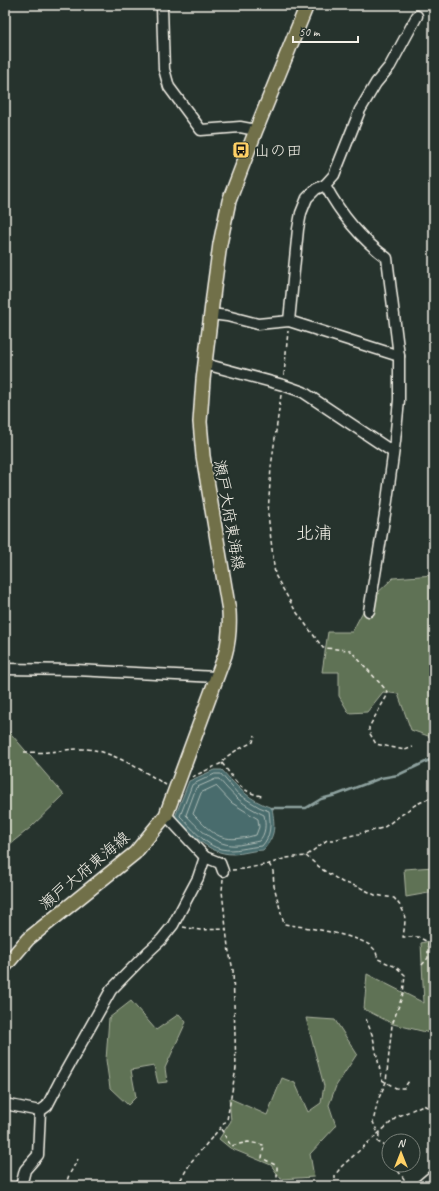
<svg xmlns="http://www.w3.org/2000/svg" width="439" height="1191" viewBox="0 0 439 1191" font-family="Caveat,'Klee One',sans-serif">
  <rect width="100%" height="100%" fill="#26332d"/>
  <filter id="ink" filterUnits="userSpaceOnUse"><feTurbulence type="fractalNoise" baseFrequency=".025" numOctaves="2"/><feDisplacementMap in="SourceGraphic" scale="8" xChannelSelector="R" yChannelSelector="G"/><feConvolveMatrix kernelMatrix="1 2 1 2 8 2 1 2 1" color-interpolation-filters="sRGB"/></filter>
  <g filter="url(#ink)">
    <!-- green -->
    <g fill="#5f7255" stroke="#aab29e">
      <path d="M434 575V738L411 730 398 694 383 692 367 712 349 713 339 696V672H322L328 632H352L368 602 393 578Z"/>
      <path d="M5 727 64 795 30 828 5 848Z"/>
      <path d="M434 867V892L406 897 404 869Z"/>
      <path d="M434 940V1034L393 1024 364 1009 367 974 424 1003 421 943Z"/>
      <path d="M131 1001 156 1030 179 1014 186 1022 165 1068 167 1082 158 1083 154 1066 131 1070 136 1097 128 1105 110 1088 106 1060 109 1018Z"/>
      <path d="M306 1018 335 1020 357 1054 336 1086 329 1105 336 1126 310 1154 314 1177 281 1179 271 1165 230 1148 219 1139 231 1121 229 1098 267 1115 282 1078 295 1083 308 1112 321 1103 324 1086Z"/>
    </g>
    <!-- water -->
    <path fill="#486c6d" stroke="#8da19e" d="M214 770H222C238 788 249 800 272 808 275 826 276 836 263 850 253 850 243 854 233 854 207 854 192 833 175 817L189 781Z"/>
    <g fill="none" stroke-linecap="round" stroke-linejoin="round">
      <!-- shore -->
      <g stroke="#afbcb7" stroke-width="1">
        <path d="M215 774H221L238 794 259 807 269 811C271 825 271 836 262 846 248 847 235 852 221 849 206 846 191 827 180 816L192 785Z"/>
        <path d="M216 779H219C234 797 243 805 264 815 266 824 266 834 259 841 254 842 250 843 244 844 219 850 202 832 186 815L196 788Z"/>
        <path d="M216 786 232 803 258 819 259 827 256 835C251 836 246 838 241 838 218 842 208 829 193 814L201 793Z"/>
      </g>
      <!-- stream -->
      <path stroke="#8da19e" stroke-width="2.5" d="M272 808H306L321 799 336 795 381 778 398 775 434 758"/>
      <!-- minor casing -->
      <g stroke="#f4f1e8" stroke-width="13">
        <g id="minor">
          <path d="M160 5 162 7 164 69 169 87 201 130 240 127 256 130"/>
          <path d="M325 185C340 213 361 239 387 258L399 356V400L395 441 386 508 369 611"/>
          <path d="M211 314 227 316 258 324 289 321 399 356"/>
          <path d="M289 321 298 229 301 213 307 198 316 189 325 185 334 175 360 110 376 83 390 66 417 16"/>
          <path d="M205 364 283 385 303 392 393 452"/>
          <path d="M5 669 76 670 216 677"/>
          <path d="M166 815 205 857 220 863 223 871"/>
          <path d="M5 1104 40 1111"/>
          <path d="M21 1186 25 1170 38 1155 40 1111 47 1106 60 1081 111 990 148 952 161 940 173 925 198 878 205 857"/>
          <path d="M421 1186 434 1175"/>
        </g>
      </g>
      <!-- major casing -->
      <g stroke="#f4f1e8" stroke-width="16">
        <path id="major" d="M5 966 28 939 135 853 166 815 225 655C229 641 230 627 229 611L203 456 200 422 203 380 214 288 220 244 229 201 256 130 307 5"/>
      </g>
      <!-- path -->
      <g stroke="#f4f1e8" stroke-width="1.5" stroke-dasharray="4 3" stroke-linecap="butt">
        <path d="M284 375 288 331"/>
        <path d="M281 395 271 467 268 514 275 575 295 610 323 648 350 650 386 690 388 694 369 727V732L376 744 405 750 413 747"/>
        <path d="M24 752C32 752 40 753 48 752 63 751 79 747 94 750 116 754 147 773 166 785"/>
        <path d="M222 763C235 780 240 792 262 796"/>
        <path d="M192 777 222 763 226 757 237 750 253 742 255 735"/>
        <path d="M306 856 323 870 342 882 359 887 375 895 394 898C407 913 406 917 403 937H418L428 942V958L421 966"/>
        <path d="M269 864 273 871 274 886 284 924C303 927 361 935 373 948 376 950 377 956 378 959L396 967 405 975 403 994 392 1025 386 1082 378 1100 373 1122 379 1135 378 1142 389 1148"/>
        <path d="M232 870 243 869 269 864 286 858 306 856 327 840H333L383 828 415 805 434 796"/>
        <path d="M183 927 200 930 226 929"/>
        <path d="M366 1019 373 1037 382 1080 396 1088H404L409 1081"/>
        <path d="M221 1129 231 1146 248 1142 264 1145 262 1158 277 1166V1186"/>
        <path d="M394 1165 409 1186"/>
        <path d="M65 1186 69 1175 78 1159"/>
        <path d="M177 1186 191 1162 227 1120 236 1068 233 970 228 947 222 891 223 879"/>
        <path d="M335 1186V1175L342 1166 397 1117 423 1105 434 1110"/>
      </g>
      <!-- minor -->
      <use href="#minor" stroke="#26332d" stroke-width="10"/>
      <!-- major -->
      <use href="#major" stroke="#71704a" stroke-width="13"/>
    </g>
  </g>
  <!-- icons -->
  <defs>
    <g id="bus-square" transform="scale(0.9)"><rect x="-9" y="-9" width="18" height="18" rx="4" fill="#ffd166" stroke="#26332d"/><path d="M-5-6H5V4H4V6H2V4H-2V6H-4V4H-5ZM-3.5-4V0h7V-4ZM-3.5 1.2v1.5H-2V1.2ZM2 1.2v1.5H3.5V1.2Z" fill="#111"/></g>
  </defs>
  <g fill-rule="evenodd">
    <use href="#bus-square" x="241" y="150"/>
  </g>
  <g text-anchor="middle" stroke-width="4" stroke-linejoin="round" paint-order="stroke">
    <!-- poi labels -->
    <g font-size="16" fill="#f4f1e8" stroke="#26332d" text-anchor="start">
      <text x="254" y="156">山の田</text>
    </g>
    <!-- street labels -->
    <g font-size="16" fill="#f4f1e8" stroke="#26332d">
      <text transform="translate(230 515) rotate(80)" y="6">瀬戸大府東海線</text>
      <text transform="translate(84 870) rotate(-40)" y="6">瀬戸大府東海線</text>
    </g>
    <!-- quarter labels -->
    <g font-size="18" fill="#f4f1e8" stroke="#26332d">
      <text x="314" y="539">北浦</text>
    </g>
  </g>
  <!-- margin -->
  <rect width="439" height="1191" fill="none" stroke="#26332d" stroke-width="20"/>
  <rect x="10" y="10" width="419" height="1171" fill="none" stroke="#f4f1e8" stroke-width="1.5" filter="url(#ink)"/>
  <!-- north arrow -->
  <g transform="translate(401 1153)"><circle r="19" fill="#26332d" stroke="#787f78"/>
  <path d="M0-3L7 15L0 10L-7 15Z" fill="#ffd166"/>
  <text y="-6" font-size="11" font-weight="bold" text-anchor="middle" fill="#f4f1e8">N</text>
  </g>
  <!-- scale -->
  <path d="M293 36v6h65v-6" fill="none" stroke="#f4f1e8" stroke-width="2"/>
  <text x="299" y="36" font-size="12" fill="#f4f1e8" stroke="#26332d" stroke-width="3" paint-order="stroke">50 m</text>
</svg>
